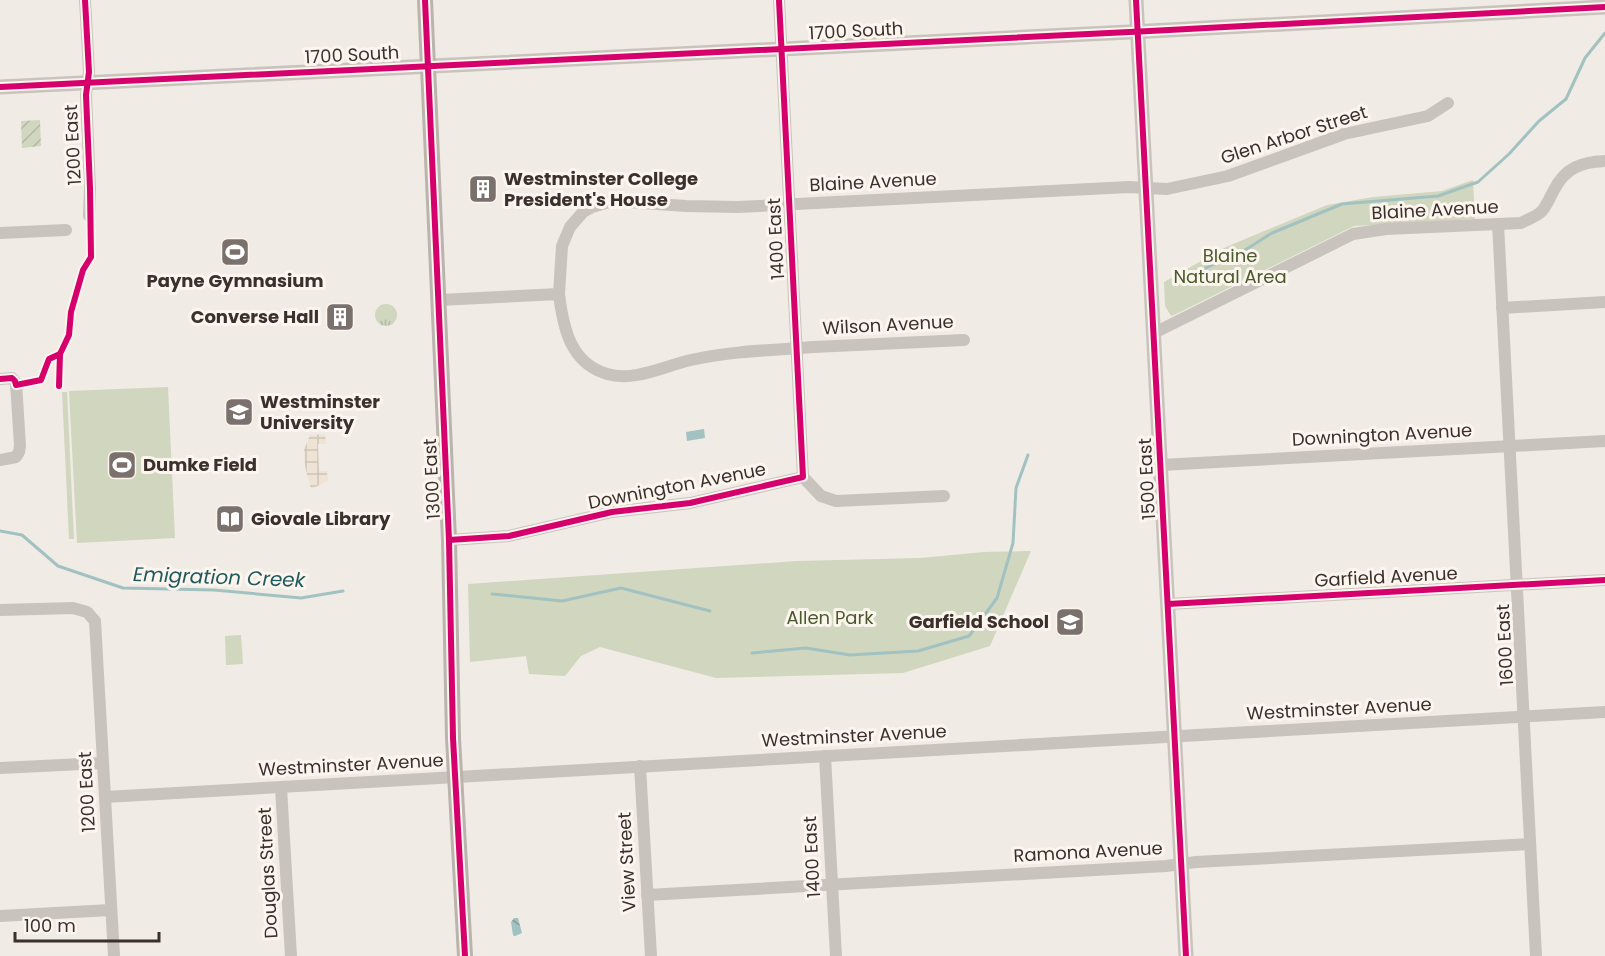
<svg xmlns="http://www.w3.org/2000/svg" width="1605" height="956" viewBox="0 0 1605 956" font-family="Poppins,sans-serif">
  <defs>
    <pattern id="grass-tufts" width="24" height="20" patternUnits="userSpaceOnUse" patternTransform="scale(1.5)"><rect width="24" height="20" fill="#d1d6bf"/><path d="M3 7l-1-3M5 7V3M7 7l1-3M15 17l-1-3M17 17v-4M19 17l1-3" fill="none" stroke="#b4b8a4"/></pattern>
    <pattern id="garden-furrows" width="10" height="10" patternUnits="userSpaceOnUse" patternTransform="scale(1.5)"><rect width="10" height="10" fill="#d1d6bf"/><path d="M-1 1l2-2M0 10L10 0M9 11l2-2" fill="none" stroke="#b4b8a4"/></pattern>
    <pattern id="plaza-grid" width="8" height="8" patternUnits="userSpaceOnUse" patternTransform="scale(1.5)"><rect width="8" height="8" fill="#eee3d5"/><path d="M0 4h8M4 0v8" fill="none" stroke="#cdc3b7"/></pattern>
    <pattern id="water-waves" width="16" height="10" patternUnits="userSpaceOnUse" patternTransform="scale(1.5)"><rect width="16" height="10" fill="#a1c2c1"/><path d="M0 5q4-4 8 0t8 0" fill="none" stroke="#849e9d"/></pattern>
  </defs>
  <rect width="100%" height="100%" fill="#f0ebe5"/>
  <!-- grass -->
  <circle fill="url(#grass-tufts)" cx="386" cy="315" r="11"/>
  <!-- park -->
  <g fill="#d1d6bf">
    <path d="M1473 180 1475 219 1354 226 1174 315 1171 316 1165 306 1164 282 1226 247 1327 205 1373 197 1442 191Z"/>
    <path d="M168 387 175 538 77 543 69 391Z"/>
    <path d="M62 392H67L74 539H69Z"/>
    <path d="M1031 551 990 646 903 673 716 678 600 647 581 656 565 676 529 674 526 656 470 662 468 584 797 561 920 558 984 552Z"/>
    <path d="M241 635 243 664 226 665 225 636Z"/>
  </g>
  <!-- garden -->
  <path fill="url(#garden-furrows)" d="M40 120 41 146 22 148 21 121Z"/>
  <!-- plaza -->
  <path fill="url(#plaza-grid)" d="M325 434 326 444H318L319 471H327L328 481 311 489 305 466 304 450 310 435Z"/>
  <!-- water -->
  <g fill="url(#water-waves)">
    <path d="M704 429 705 438 687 441 686 432Z"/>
    <path d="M514 918H518L522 933 515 936 513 935 511 922Z"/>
  </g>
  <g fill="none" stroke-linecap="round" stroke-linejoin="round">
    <!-- stream -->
    <g stroke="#a1c2c1" stroke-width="3">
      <path d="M1181 279 1242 252 1272 233 1342 204 1438 196 1478 182 1509 154 1539 121 1566 99 1585 58 1605 33"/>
      <path d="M0 531 22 535 58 566 123 588 214 590 301 598 343 591"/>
      <path d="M492 594 562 601 621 588 710 611"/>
      <path d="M752 653 806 648 850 655 918 651 969 636 997 598 1013 543 1016 488 1028 455"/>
    </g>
    <!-- minor -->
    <g stroke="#c9c3be" stroke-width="12">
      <path d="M85 0 89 72 86 95 90 188 89 216"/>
      <path d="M779 0 803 477"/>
      <path d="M1498 224 1536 956"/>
      <path d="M0 233 66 230"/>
      <path d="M559 294 562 246 570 227 583 212 592 207 613 201 686 206 738 207 1129 187 1167 189 1228 176 1344 134 1428 116 1448 103"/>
      <path d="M439 300 559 294C563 327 570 363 607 374 635 382 664 366 691 360 732 351 773 350 814 347 864 345 914 342 964 340"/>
      <path d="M1502 308 1605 302"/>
      <path d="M1154 333 1353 234 1386 229 1521 223C1528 219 1536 217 1542 211 1547 205 1550 197 1554 190 1565 168 1581 162 1605 161"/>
      <path d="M0 379 12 378 16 383 20 446 19 452 16 457 0 460"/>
      <path d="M1161 465 1605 441"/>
      <path d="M803 477 821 496 836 501 944 496"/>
      <path d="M449 540 509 536 612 512 690 503 803 477"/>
      <path d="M1168 604 1605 580"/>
      <path d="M0 610 73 608 87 612 95 621 114 956"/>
      <path d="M825 756 836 956"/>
      <path d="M640 766 651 956"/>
      <path d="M0 768 103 763"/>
      <path d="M281 788 291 956"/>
      <path d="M105 797 1605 712"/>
      <path d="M647 895 1166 866 1196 862 1530 844"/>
      <path d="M0 916 111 910"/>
    </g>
    <!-- tertiary -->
    <g stroke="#c9c3be" stroke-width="15">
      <path d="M1136 0 1186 956"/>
      <path d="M0 87 1150 31 1605 7"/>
    </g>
    <!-- secondary -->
    <path stroke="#bab3ae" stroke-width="16" d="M425 0 449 540 453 738 465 956"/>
    <!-- cycleway casing -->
    <g stroke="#fbf5ee" stroke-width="10">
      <g id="cycleway">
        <path d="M425 0 449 540 453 738 465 956"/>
        <path d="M1136 0 1186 956"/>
        <path d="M0 87 1150 31 1605 7"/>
        <path d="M0 379 12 378 15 381 16 385 41 380 49 359 60 354"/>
        <path d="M59 386 60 354 69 335 71 312 83 270 91 257 90 188 86 95 89 72 85 0"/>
        <path d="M449 540 509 536 612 512 690 503 803 477 779 0"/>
        <path d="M1168 604 1605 580"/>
      </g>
    </g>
    <!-- cycleway -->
    <use href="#cycleway" stroke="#d6006c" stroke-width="6"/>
  </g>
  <!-- icons -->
  <defs>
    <g id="building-square" transform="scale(1.5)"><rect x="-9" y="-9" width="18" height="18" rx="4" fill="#7a716c" stroke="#fbf5ee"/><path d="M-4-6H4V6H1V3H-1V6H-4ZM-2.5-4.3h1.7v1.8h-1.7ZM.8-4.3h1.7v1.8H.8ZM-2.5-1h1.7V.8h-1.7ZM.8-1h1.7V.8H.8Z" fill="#fff"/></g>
    <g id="stadium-square" transform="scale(1.5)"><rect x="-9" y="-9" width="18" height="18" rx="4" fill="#7a716c" stroke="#fbf5ee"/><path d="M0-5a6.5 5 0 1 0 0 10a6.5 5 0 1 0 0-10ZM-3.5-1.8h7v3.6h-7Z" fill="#fff"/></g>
    <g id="university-square" transform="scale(1.5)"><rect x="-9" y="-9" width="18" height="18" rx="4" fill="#7a716c" stroke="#fbf5ee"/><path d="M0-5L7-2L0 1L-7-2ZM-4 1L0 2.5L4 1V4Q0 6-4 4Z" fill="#fff"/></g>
    <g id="library-square" transform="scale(1.5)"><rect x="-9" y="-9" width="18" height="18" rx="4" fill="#7a716c" stroke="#fbf5ee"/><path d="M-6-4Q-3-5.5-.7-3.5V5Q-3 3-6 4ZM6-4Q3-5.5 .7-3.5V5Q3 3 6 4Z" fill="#fff"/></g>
    <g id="school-square" transform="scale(1.5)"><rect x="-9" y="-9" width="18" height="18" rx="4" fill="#7a716c" stroke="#fbf5ee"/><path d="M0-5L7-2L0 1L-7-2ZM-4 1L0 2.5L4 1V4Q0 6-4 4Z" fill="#fff"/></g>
  </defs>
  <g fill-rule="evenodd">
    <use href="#building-square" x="483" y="189"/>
    <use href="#stadium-square" x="235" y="252"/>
    <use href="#building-square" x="340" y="317"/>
    <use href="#university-square" x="239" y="412"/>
    <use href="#stadium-square" x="122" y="465"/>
    <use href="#library-square" x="230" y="519"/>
    <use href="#school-square" x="1070" y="622"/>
  </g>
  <g text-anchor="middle" stroke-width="6" stroke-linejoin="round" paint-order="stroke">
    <!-- street labels -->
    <g font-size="18" fill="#3b302b" stroke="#fbf5ee">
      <text transform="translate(856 31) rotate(-3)" y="6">1700 South</text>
      <text transform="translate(352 55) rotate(-3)" y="6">1700 South</text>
      <text transform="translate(1294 135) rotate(-18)" y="6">Glen Arbor Street</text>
      <text transform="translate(73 145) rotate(-93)" y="6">1200 East</text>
      <text transform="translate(873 182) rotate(-3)" y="6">Blaine Avenue</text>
      <text transform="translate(1435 210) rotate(-3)" y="6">Blaine Avenue</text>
      <text transform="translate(776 239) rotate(-93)" y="6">1400 East</text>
      <text transform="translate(888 325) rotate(-3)" y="6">Wilson Avenue</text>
      <text transform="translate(1382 435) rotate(-3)" y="6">Downington Avenue</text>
      <text transform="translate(432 479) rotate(-93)" y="6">1300 East</text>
      <text transform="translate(1147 479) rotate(-93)" y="6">1500 East</text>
      <text transform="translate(677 486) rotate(-11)" y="6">Downington Avenue</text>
      <text transform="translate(1386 577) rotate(-3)" y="6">Garfield Avenue</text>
      <text transform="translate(1505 645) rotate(-93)" y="6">1600 East</text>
      <text transform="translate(1339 709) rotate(-3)" y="6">Westminster Avenue</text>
      <text transform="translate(854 736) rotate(-3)" y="6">Westminster Avenue</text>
      <text transform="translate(351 765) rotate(-3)" y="6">Westminster Avenue</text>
      <text transform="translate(87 792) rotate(-93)" y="6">1200 East</text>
      <text transform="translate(1088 852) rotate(-3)" y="6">Ramona Avenue</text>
      <text transform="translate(812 857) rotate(-93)" y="6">1400 East</text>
      <text transform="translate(627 862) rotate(-93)" y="6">View Street</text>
      <text transform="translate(268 873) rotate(-93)" y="6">Douglas Street</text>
    </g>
    <!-- poi labels -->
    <g font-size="18" font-weight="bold" fill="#3b302b" stroke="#fbf5ee" text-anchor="start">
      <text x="504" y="185">Westminster College<tspan x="504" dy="21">President's House</tspan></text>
      <text x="235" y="287" text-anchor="middle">Payne Gymnasium</text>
      <text x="319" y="323" text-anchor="end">Converse Hall</text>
      <text x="260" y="408">Westminster<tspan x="260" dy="21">University</tspan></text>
      <text x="143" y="471">Dumke Field</text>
      <text x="251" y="525">Giovale Library</text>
      <text x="1049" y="628" text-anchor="end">Garfield School</text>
    </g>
    <!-- park labels -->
    <g font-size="18" fill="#4a5a2e" stroke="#fbf5ee">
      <text x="1230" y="262">Blaine<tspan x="1230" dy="21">Natural Area</tspan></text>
      <text x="830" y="624">Allen Park</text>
    </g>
    <!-- water labels -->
    <g font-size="20" font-style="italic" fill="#1f5a5e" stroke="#fbf5ee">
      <text transform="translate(219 577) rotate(2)" y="7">Emigration Creek</text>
    </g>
  </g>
  <!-- scale -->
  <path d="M15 932v9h144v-9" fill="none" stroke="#3b302b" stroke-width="3"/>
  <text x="24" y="932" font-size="18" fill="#3b302b" stroke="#fbf5ee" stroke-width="4.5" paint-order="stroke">100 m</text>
</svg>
